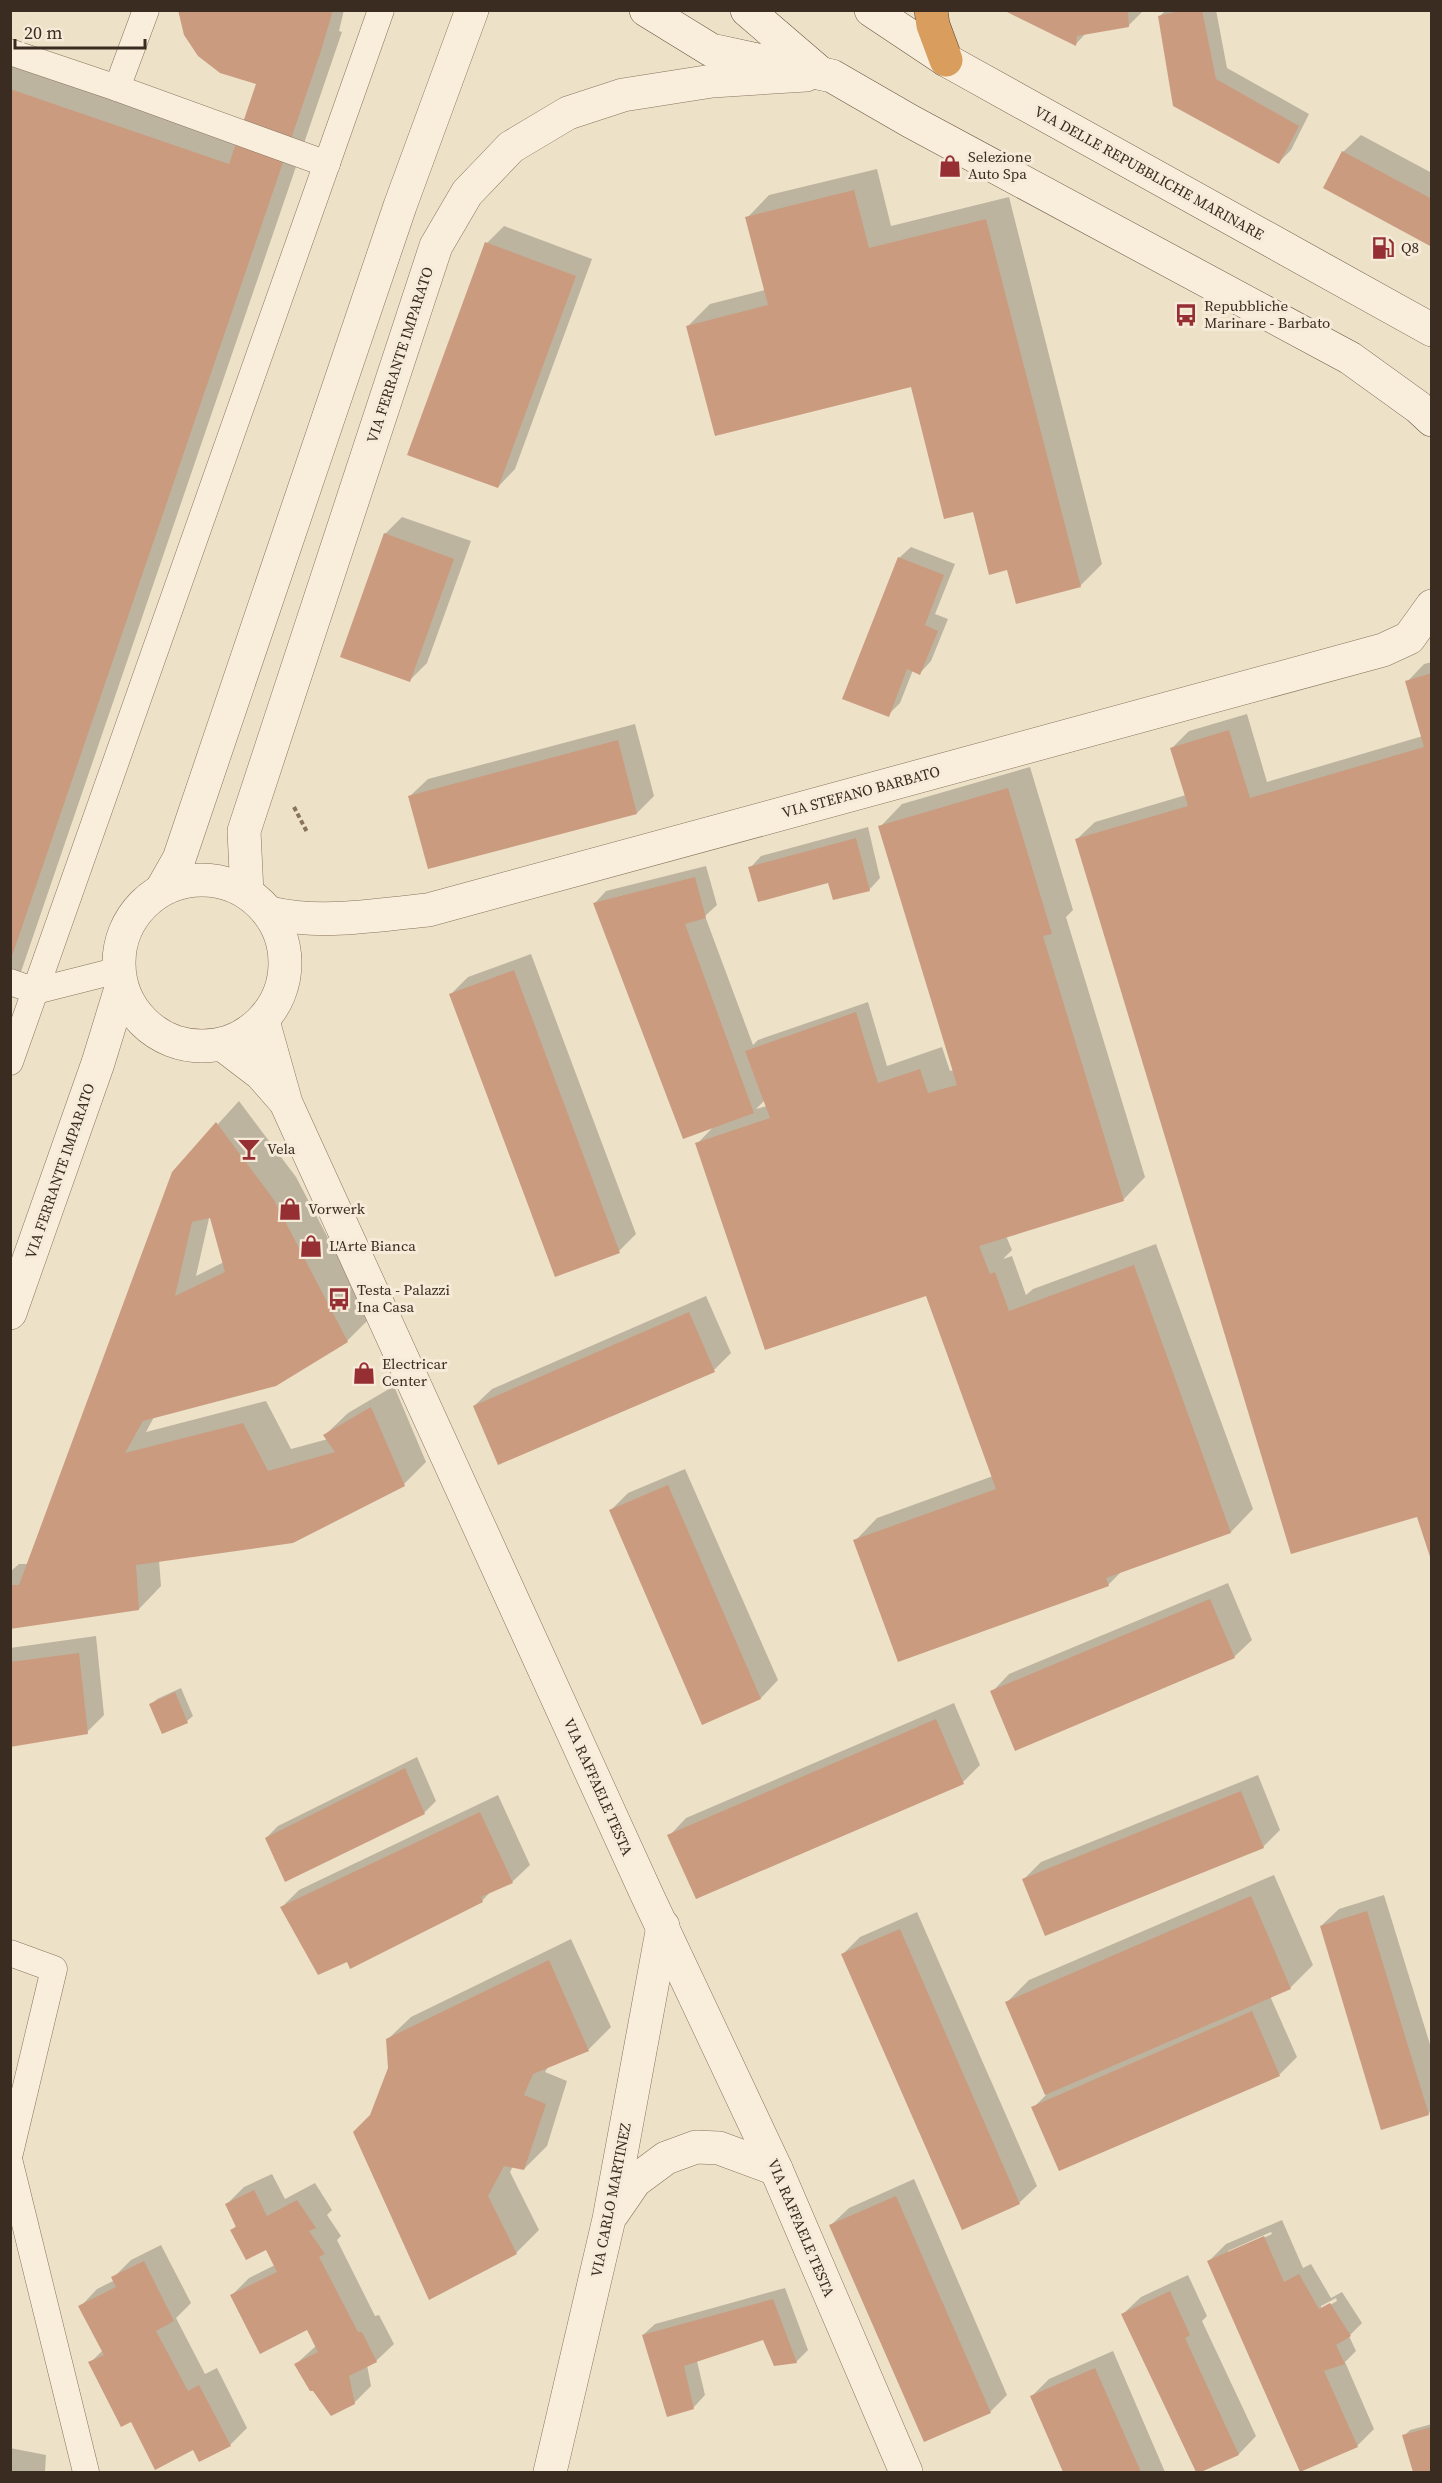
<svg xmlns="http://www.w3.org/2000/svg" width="1442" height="2483" viewBox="0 0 1442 2483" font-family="'Source Serif 4',serif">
  <rect width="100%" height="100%" fill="#ede1c8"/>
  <!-- shadow -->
  <g fill="#0003" fill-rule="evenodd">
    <path d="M181 10H344L339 31 342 32 10 1004V59L239 138 259 78Z"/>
    <path d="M1007 10H1144L1128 26 1087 32 1076 44Z"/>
    <path d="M1166 10H1216L1227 68 1309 114 1291 150 1279 162 1160 16Z"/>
    <path d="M1361 135 1432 173V245L1343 152Z"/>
    <path d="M877 169 891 226 1009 197 1102 564 1080 586 1009 568 974 510 912 385 688 326 710 304 765 290 747 218 769 195Z"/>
    <path d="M504 226 592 259 515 469 498 487 487 243Z"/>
    <path d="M402 517 471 541 427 663 410 680 385 534Z"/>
    <path d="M911 547 955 564 935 614 948 619 931 661 920 673 913 670 900 703 888 715 899 558Z"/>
    <path d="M1432 662V1560L1418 1515 1077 839 1095 822 1186 795 1172 748 1189 731 1247 714 1267 782 1423 736 1407 682 1424 664Z"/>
    <path d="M635 724 654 796 637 813 410 796 428 779Z"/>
    <path d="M1030 767 1073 910 1066 917 1145 1177 1123 1200 1006 1236 1012 1250 1003 1259 1012 1256 1026 1295 1033 1289 1156 1244 1253 1509 1231 1532 1122 1571 1108 1585 855 1541 877 1518 993 1476 928 1297 697 1144 715 1125 595 903 606 891 706 866 717 905 705 916 753 1045 758 1040 868 1002 887 1066 942 1047 950 1071 954 1070 880 827 902 804ZM765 1100 767 1106 756 1109Z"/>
    <path d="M868 827 880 878 869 890 750 868 761 856Z"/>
    <path d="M531 954 636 1234 619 1251 450 995 468 977Z"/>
    <path d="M239 1101 296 1177 370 1318 347 1341 154 1417 146 1432 266 1401 291 1449 328 1439 325 1435 348 1413 394 1386 426 1462 404 1484 159 1560 161 1586 139 1609 10 1628V1572L19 1564H29L173 1173ZM210 1214 224 1262 196 1276Z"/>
    <path d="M706 1296 731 1353 714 1370 474 1406 492 1389Z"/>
    <path d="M685 1469 778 1680 761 1698 703 1723 611 1510 628 1493Z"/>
    <path d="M1228 1583 1252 1640 1234 1657 992 1692 1009 1674Z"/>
    <path d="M96 1636 104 1715 87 1732 10 1745V1648Z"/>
    <path d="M181 1688 193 1716 187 1721 151 1705 157 1699Z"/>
    <path d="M954 1703 980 1765 963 1782 669 1836 686 1818Z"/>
    <path d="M417 1757 436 1801 424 1813 266 1838 278 1826Z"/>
    <path d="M1258 1775 1280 1830 1263 1847 1024 1879 1041 1862Z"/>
    <path d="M498 1795 530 1865 512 1882 492 1890 482 1901 282 1907 299 1890Z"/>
    <path d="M1274 1875 1313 1965 1290 1988 1270 1996 1297 2057 1279 2075 1033 2108 1046 2095 1006 2003 1029 1980Z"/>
    <path d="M1384 1895 1432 2051V2110L1428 2114 1321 1926 1339 1909Z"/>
    <path d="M917 1912 1037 2186 1019 2203 843 1954 860 1937Z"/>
    <path d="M571 1939 611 2027 588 2050 548 2067 545 2072 567 2081 547 2146 524 2169 513 2166 510 2172 539 2230 516 2253 430 2298 371 2116 389 2068 388 2039 411 2017Z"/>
    <path d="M272 2174 285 2199 315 2183 332 2210 327 2215 341 2236 337 2240 375 2316 379 2315 394 2344 376 2361 367 2365 371 2386 354 2403 296 2364 317 2345 308 2328 231 2296 249 2278 275 2265 267 2248 232 2230 237 2225 226 2205 244 2187Z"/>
    <path d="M914 2179 1007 2395 990 2412 831 2225 849 2208Z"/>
    <path d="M1282 2220 1303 2268 1311 2264 1331 2298 1342 2292 1362 2323 1349 2336 1356 2351 1345 2362 1374 2429 1357 2446 1209 2261 1226 2244ZM1271 2232 1272 2234 1228 2254V2251ZM1336 2298 1337 2301 1321 2310V2306Z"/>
    <path d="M161 2245 191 2303 176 2318 205 2374 217 2368 247 2428 230 2445 193 2448 131 2420 90 2363 103 2350 80 2307 97 2289 115 2280 113 2278 131 2260Z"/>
    <path d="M1188 2275 1207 2316 1202 2321 1256 2436 1239 2454 1197 2472 1123 2314 1141 2297Z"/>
    <path d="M785 2288 808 2350 796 2362 764 2338 697 2361 705 2395 694 2407 668 2415 643 2335 655 2324Z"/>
    <path d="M1113 2351 1165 2472H1065L1032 2396 1049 2379Z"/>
    <path d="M1432 2424V2469L1415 2472 1404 2436 1410 2430Z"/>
    <path d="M10 2448 46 2455 45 2472H10Z"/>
  </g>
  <!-- building -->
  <g fill="#ca9b7f" fill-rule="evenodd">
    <path d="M178 10H333L320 54 10 962V89L229 164 256 84 220 73 198 56 184 35Z"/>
    <path d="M1003 10H1128L1129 27 1077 36 1076 46Z"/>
    <path d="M1184 10H1202L1216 79 1299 126 1279 164 1173 106 1158 16Z"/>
    <path d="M1342 151 1432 199V247L1323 188Z"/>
    <path d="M854 190 869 248 986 219 1081 587 1016 604 1007 570 989 575 973 512 944 519 911 387 715 436 686 326 768 305 745 217Z"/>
    <path d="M485 242 576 276 498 488 407 455Z"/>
    <path d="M384 533 454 559 410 682 340 657Z"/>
    <path d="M898 557 944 575 925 625 938 631 920 675 907 669 889 717 842 699Z"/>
    <path d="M1432 673V1563L1417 1517 1291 1554 1075 839 1188 806 1170 748 1229 730 1250 798 1424 747 1405 681Z"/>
    <path d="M618 740 637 814 428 869 408 796Z"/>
    <path d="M1008 788 1052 934 1043 936 1124 1201 979 1246 990 1274 995 1272 1009 1311 1134 1265 1231 1533 1106 1578 1109 1586 898 1662 853 1540 996 1489 926 1296 765 1350 695 1143 770 1118 745 1051 856 1012 878 1083 920 1069 928 1093 957 1085 878 826Z"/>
    <path d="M856 838 870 891 833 900 828 883 758 902 748 867Z"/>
    <path d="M695 877 706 918 685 924 754 1113 683 1139 593 903Z"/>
    <path d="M514 970 620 1253 555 1277 449 994Z"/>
    <path d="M216 1122 274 1200 348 1342 276 1386 143 1421 125 1453 243 1423 268 1471 335 1452 323 1435 371 1407 405 1486 293 1543 136 1565 139 1610 10 1629V1585H19L172 1172ZM210 1218 225 1272 175 1296 192 1222Z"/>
    <path d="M689 1312 715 1372 498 1465 473 1406Z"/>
    <path d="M668 1485 761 1699 702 1725 609 1510Z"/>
    <path d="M1210 1599 1235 1658 1015 1751 990 1691Z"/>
    <path d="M79 1653 88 1734 10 1747V1662Z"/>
    <path d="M175 1692 188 1723 162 1734 149 1704Z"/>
    <path d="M936 1719 964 1784 696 1899 667 1835Z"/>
    <path d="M405 1768 425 1814 285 1882 265 1838Z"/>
    <path d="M1241 1791 1264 1848 1045 1936 1022 1879Z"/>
    <path d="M480 1812 513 1883 481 1897 483 1902 350 1969 347 1962 318 1975 280 1907Z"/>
    <path d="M1251 1896 1291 1989 1045 2095 1005 2002Z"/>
    <path d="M1367 1911 1429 2115 1381 2130 1320 1926Z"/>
    <path d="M900 1929 1020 2204 962 2230 841 1954Z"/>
    <path d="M549 1960 589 2051 533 2074 524 2095 546 2104 524 2170 504 2166 488 2196 517 2254 429 2300 353 2132 370 2115 388 2068 386 2039Z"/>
    <path d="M1252 2011 1280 2076 1059 2171 1031 2107Z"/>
    <path d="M254 2190 267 2216 297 2200 316 2228 309 2231 325 2254 319 2257 358 2332H362L377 2362 349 2376 355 2404 331 2416 313 2391H310L294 2364 318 2352 307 2330 260 2354 230 2295 277 2272 266 2250 246 2260 230 2230 236 2227 225 2204Z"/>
    <path d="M896 2196 991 2413 924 2442 829 2225Z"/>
    <path d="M1264 2236 1284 2282 1299 2274 1319 2309 1330 2303 1351 2336 1336 2345 1345 2364 1324 2371 1358 2447 1300 2472 1207 2261Z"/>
    <path d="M144 2261 174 2321 156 2331 188 2391 199 2385 231 2446 199 2462 193 2450 155 2470 131 2422 121 2427 88 2362 104 2355 78 2306 116 2287 111 2277Z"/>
    <path d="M1170 2291 1190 2335 1185 2338 1239 2455 1201 2472H1196L1121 2314Z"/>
    <path d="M773 2299 797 2363 774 2366 763 2340 684 2366 694 2409 667 2417 642 2335Z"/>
    <path d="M1095 2368 1141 2472H1063L1030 2396Z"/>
    <path d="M1432 2427V2471L1413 2472 1402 2435Z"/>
  </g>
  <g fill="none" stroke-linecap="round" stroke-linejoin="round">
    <!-- lane casing -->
    <g stroke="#89735d" stroke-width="27">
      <g id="lane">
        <path d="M10 52 117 88 146 10"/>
        <path d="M117 88 327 164"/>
        <path d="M10 982 36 991 119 970"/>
        <path d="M10 1062 381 10"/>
        <path d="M10 1953 54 1969 10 2153"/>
        <path d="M10 2163 86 2472"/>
      </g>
    </g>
    <!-- street casing -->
    <g stroke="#89735d" stroke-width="34">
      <g id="street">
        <circle cx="202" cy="963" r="83"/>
        <path d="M162 889 179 859 400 206 472 10"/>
        <path d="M247 893 244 831 436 246 467 193 511 147 568 113 623 95 712 81 806 75"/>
        <path d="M270 913C322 925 375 915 428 910L1383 650 1409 638 1432 606"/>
        <path d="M263 1021 286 1103 647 1895 776 2169 906 2472"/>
        <path d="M223 1045 261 1074 283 1099"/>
        <path d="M10 1313 98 1063 121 988"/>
        <path d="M613 2213 635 2181 666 2158 696 2147 719 2148 776 2169"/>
        <path d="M550 2472 609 2219 663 1926"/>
      </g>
    </g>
    <!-- secondary casing -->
    <g stroke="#6b5441" stroke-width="34">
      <g id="secondary">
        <path d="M646 10 711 50 832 76 910 121 1350 358 1418 407 1432 420"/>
        <path d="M747 10 819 72"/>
        <path d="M871 10 946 60 1432 330"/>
      </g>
    </g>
    <!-- highway casing -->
    <g stroke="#574131" stroke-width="34">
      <path id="highway" d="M931 10 933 25 946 60"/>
    </g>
    <!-- path -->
    <path stroke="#89735d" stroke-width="4" stroke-dasharray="4.5 3" stroke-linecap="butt" d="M294 807 307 832"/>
    <!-- lane -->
    <use href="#lane" stroke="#f8eedb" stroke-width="26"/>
    <!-- street -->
    <use href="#street" stroke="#f8eedb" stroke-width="33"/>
    <!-- secondary -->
    <use href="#secondary" stroke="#f8eedb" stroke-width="33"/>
    <!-- highway -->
    <use href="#highway" stroke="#d99d5d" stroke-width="33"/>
  </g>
  <!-- icons -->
  <defs>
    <g id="shop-bare" transform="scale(1.8)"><path d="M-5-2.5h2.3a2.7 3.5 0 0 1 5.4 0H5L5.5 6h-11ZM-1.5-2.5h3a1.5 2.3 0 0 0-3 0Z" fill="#962f34" stroke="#f5ebd8" stroke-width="2.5" paint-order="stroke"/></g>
    <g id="fuel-bare" transform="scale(1.8)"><path d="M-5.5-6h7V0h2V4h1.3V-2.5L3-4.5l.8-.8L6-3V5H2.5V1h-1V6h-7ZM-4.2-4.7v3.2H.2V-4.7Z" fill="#962f34" stroke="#f5ebd8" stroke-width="2.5" paint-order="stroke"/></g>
    <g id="bus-bare" transform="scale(1.8)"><path d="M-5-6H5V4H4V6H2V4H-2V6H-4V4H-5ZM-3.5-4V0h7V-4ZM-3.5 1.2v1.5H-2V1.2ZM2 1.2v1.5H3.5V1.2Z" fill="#962f34" stroke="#f5ebd8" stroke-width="2.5" paint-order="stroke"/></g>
    <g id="bar-bare" transform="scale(1.8)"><path d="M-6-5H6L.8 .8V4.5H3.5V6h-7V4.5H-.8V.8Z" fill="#962f34" stroke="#f5ebd8" stroke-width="2.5" paint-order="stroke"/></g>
  </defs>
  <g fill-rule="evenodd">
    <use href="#shop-bare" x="950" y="166"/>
    <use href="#fuel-bare" x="1383" y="248"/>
    <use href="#bus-bare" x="1186" y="315"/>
    <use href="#bar-bare" x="249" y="1149"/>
    <use href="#shop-bare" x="290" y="1209"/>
    <use href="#shop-bare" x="311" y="1246"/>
    <use href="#bus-bare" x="339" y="1299"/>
    <use href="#shop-bare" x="364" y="1373"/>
  </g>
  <g text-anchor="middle" stroke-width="6" stroke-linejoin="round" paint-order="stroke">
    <!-- poi labels -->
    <g font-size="15" fill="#3a2c21" stroke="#f5ebd8" text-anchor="start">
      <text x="968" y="162">Selezione<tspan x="968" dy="17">Auto Spa</tspan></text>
      <text x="1401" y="253">Q8</text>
      <text x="1204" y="311">Repubbliche<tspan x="1204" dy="17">Marinare - Barbato</tspan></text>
      <text x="267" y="1154">Vela</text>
      <text x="308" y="1214">Vorwerk</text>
      <text x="329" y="1251">L'Arte Bianca</text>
      <text x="357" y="1295">Testa - Palazzi<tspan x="357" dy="17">Ina Casa</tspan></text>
      <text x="382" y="1369">Electricar<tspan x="382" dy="17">Center</tspan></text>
    </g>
    <!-- street labels -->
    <g font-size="15" fill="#3a2c21" stroke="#f5ebd8">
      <text transform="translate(1149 173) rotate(29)" y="5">VIA DELLE REPUBBLICHE MARINARE</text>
      <text transform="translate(400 355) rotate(-72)" y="5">VIA FERRANTE IMPARATO</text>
      <text transform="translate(861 792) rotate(-15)" y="5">VIA STEFANO BARBATO</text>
      <text transform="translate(60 1171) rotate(-71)" y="5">VIA FERRANTE IMPARATO</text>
      <text transform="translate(598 1787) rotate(66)" y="5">VIA RAFFAELE TESTA</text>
      <text transform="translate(611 2200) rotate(-79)" y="5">VIA CARLO MARTINEZ</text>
      <text transform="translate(801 2228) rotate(67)" y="5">VIA RAFFAELE TESTA</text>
    </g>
  </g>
  <!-- border -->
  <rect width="1442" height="2483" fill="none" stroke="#3a2c21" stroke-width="24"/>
  <!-- scale -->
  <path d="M15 39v9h130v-9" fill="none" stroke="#3a2c21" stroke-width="3"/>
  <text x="24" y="39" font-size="18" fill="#3a2c21" stroke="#f5ebd8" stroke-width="4.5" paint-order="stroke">20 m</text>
</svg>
